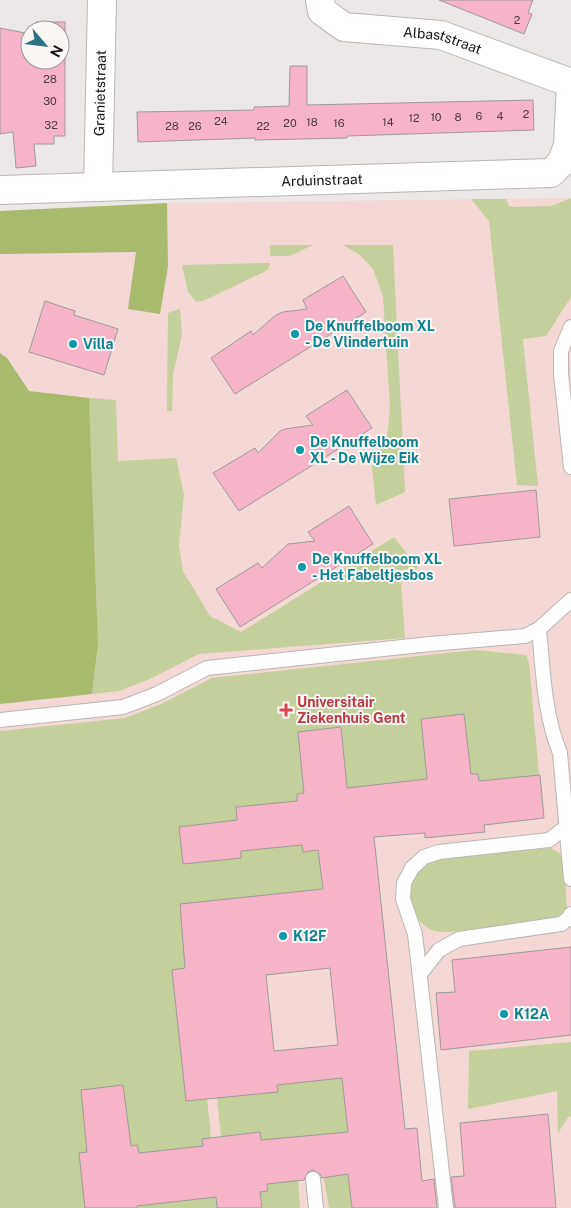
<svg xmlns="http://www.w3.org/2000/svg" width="571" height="1208" viewBox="0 0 571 1208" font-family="'Public Sans',sans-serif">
  <rect width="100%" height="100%" fill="#ece8e7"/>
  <!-- medical -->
  <path fill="#f3d8d5" d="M571 198V1208H0V211L167 203Z"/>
  <!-- green -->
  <g fill="#c3d09c">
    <path d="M571 198V297L546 336 523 339 538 486 517 485 489 221 471 199H506L509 206 514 207 551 206Z"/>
    <path d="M270 245H313L290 256H270Z"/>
    <path d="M343 245H393L405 492 376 505 371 456 387 439 390 407 383 296 373 269 360 255Z"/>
    <path d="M270 263 268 270 203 301 196 302 188 292 182 265Z"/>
    <path d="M180 309 182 335 173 374 172 411H167L168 313Z"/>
    <path d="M89 398 116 400 118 461 176 458 184 494 179 546 183 571 210 616 241 632 394 537 419 569 400 570 405 638 199 654 150 679 119 691 92 694 98 644Z"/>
    <path d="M476 650 526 655 529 663 539 775 479 781 478 774H471L464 714 421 719 427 779 347 788 341 727 298 732 304 793 297 794V801L236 807 237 820 179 827 183 864 241 858V851L302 845 303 852 341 847 322 876 323 889 180 904 185 968 172 971 186 1101 207 1099 211 1138 202 1139 203 1146 139 1153 137 1145 131 1146 123 1086 81 1090 87 1152 79 1153 85 1208H0V731L125 718 161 704 212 678Z"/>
    <path d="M551 848 561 854 564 859 567 911 558 919 448 932C443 932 437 932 432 930 410 921 401 890 416 871 422 863 431 860 440 857Z"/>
    <path d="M571 1042V1117L569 1116 558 1133 557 1091 468 1109 469 1051Z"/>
    <path d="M342 1078 353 1188 350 1189 352 1208H329L324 1178 328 1177 322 1134 261 1140 260 1132 221 1137 217 1098 277 1092V1085Z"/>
    <path d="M298 1180 300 1208H262L260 1192 267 1191V1184Z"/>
    <path d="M216 1197 217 1208H137V1206Z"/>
  </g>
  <!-- forest -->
  <g fill="#a8ba6c">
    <path d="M167 203 168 266 160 314 128 309 136 252 0 254V211Z"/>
    <path d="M0 353 7 358 29 391 89 398 98 644 92 694 0 704Z"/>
  </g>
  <!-- building -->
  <g fill="#f7b3c8" stroke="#9d9a9b" fill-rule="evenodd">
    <path d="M439 0H533L528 13 532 14 524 34Z"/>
    <path d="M36 22H65V136H54V144H34L36 166 16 168 13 132 0 134V28L30 34V60H60V30H36Z"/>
    <path d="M290 66H307V105L533 100 534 130 347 136V138L255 140V138L138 142 137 112 254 110V107L289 106Z"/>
    <path d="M343 276 366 312 235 394 211 358 251 331 253 335 276 315 283 312 307 309 303 300Z"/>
    <path d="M45 301 75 311 74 315 118 329 104 375 29 352Z"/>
    <path d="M347 390 372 428 239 511 213 473 255 448 258 453 280 431 285 429 313 425 306 416Z"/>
    <path d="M536 490 540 537 454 546 449 499Z"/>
    <path d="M349 506 373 544 240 627 216 589 258 563 262 568 288 544 315 541 308 532Z"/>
    <path d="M464 714 471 774H478L479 781 540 775 544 818 484 825 485 832 425 838V833L374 837 405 1129 417 1128 422 1181 434 1179 437 1208H352L348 1174 322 1178 320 1174 313 1170 308 1172 304 1180 267 1184 268 1191 260 1192 262 1208H217L216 1197 137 1206V1208H85L79 1153 87 1152 81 1090 123 1085 131 1146 137 1145 139 1153 203 1146 202 1139 260 1132 261 1140 348 1132 342 1078 277 1085 278 1092 186 1101 172 970 185 968 180 904 323 889 318 850 303 852 302 845 241 851V858L183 864 179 827 237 820 236 807 297 801V794L304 793 298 732 341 727 347 788 427 779 421 719ZM330 968 338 1045 274 1051 266 975Z"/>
    <path d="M571 947V1035L441 1050 436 993 455 992 452 960Z"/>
    <path d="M548 1114 556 1208H455L451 1177 464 1176 460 1123Z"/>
  </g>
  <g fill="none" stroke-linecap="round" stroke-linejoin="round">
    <!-- service casing -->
    <g stroke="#b9b6b4" stroke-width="16">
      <g id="service">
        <path d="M571 327 561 351V374L571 467"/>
        <path d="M539 629C543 670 544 714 560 753L571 879"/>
        <path d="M0 720 123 707 157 694 207 668 430 644 525 636 539 629 571 600"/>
        <path d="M420 974 439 950 459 939 561 924 568 919 571 914"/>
        <path d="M313 1179 316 1208"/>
        <path d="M446 1208 415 934 403 899 404 883 412 868 424 857 439 852 549 840 566 827"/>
      </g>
    </g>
    <!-- minor casing -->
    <g stroke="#b9b6b4" stroke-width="30">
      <g id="minor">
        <path id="s1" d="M320 0 322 11 344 27 441 35 571 83"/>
        <path id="s2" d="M98 187 102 0"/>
        <path id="s3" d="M0 190 551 173 562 162 568 145 571 86"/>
      </g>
    </g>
    <!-- service -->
    <use href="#service" stroke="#fff" stroke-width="14"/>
    <!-- minor -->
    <use href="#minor" stroke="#fff" stroke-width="28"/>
  </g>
  <!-- markers -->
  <g fill="#0f9aa8" stroke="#f9f6f4" stroke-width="2">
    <circle cx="295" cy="334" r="5"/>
    <circle cx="73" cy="344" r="5"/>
    <circle cx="300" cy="450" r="5"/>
    <circle cx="302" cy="567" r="5"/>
    <circle cx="283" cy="936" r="5"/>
    <circle cx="504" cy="1014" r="5"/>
  </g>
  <path fill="#e0444e" stroke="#f9f6f4" stroke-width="2" d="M283.5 702.5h5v5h5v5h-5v5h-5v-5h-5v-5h5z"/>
  <g text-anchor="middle" stroke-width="4" stroke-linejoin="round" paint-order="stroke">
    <!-- number labels -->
    <g font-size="11" fill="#4d3a40">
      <text x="517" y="24">2</text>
      <text x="50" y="83">28</text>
      <text x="50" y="105">30</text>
      <text x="526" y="118">2</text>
      <text x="479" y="120">6</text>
      <text x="500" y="120">4</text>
      <text x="436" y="121">10</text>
      <text x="458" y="121">8</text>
      <text x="414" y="122">12</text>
      <text x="221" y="125">24</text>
      <text x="312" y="126">18</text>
      <text x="388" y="126">14</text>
      <text x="290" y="127">20</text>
      <text x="339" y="127">16</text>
      <text x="51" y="129">32</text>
      <text x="172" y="130">28</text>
      <text x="195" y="130">26</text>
      <text x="263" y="130">22</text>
    </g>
    <!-- street labels -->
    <g font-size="14" fill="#141212" stroke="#f9f6f4">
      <text dy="5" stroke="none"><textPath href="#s1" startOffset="138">Albaststraat</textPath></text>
      <text dy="5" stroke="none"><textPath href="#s2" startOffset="94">Granietstraat</textPath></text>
      <text dy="5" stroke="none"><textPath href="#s3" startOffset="322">Arduinstraat</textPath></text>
    </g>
    <!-- culture labels -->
    <g font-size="14" font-weight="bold" fill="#0d838f" stroke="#f9f6f4" text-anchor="start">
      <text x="305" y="331">De Knuffelboom XL<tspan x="305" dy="16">- De Vlindertuin</tspan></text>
      <text x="83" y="349">Villa</text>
      <text x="310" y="447">De Knuffelboom<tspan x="310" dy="16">XL - De Wijze Eik</tspan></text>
      <text x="312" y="564">De Knuffelboom XL<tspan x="312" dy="16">- Het Fabeltjesbos</tspan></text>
      <text x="293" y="941">K12F</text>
      <text x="514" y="1019">K12A</text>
    </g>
    <!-- health labels -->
    <g font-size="14" font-weight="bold" fill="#be3a42" stroke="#f9f6f4" text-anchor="start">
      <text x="297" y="707">Universitair<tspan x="297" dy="16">Ziekenhuis Gent</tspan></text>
    </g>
  </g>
  <!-- north arrow -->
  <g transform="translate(45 45) rotate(118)"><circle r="24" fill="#f9f6f4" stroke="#9d9b9a"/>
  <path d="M0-4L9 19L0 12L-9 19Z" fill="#2c7280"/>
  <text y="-8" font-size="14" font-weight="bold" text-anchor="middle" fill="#141212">N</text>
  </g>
</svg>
